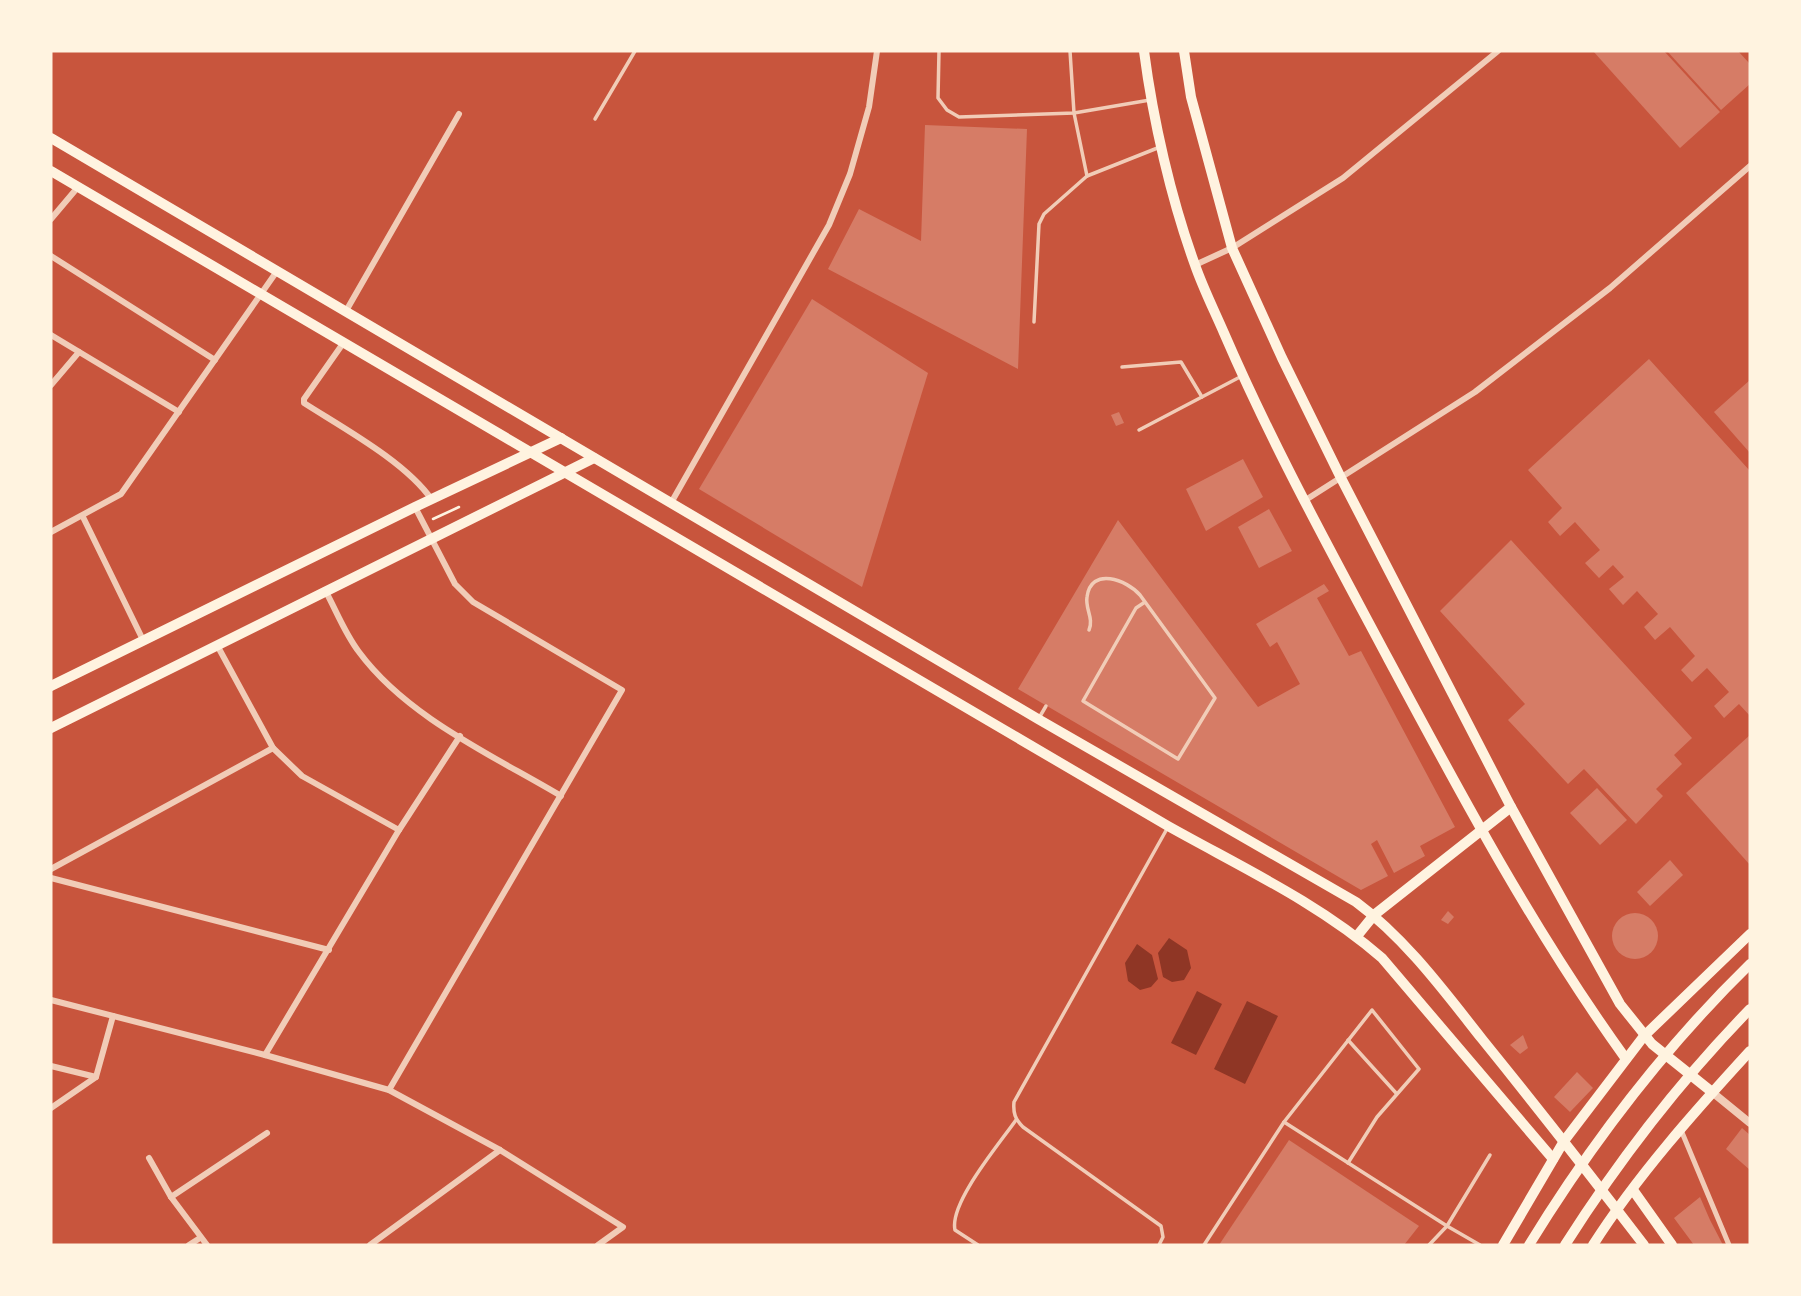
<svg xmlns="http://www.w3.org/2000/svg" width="1801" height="1296" viewBox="0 0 1801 1296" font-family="'Fira Sans Condensed',sans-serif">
  <rect width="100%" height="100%" fill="#c8553d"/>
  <!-- water -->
  <g fill="#8f3625">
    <path d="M1169 938 1187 950 1191 968 1184 980 1172 982 1163 977 1158 953Z"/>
    <path d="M1137 944 1152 955 1158 979 1151 987 1140 990 1128 981 1125 963Z"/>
    <path d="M1197 991 1222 1004 1196 1055 1171 1043Z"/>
    <path d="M1247 1001 1278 1016 1245 1084 1214 1069Z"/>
  </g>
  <!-- building -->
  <g fill="#d67c66">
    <path d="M1593 51H1664L1720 112 1680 148Z"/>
    <path d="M1667 51H1738L1750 64V84L1721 110Z"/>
    <path d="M925 125 1027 129 1018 369 828 269 859 209 921 241Z"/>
    <path d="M812 299 928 373 862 587 699 489Z"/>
    <path d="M1649 359 1750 471V716L1739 704 1724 718 1714 706 1729 692 1707 668 1692 682 1681 670 1695 656 1670 627 1655 640 1644 627 1658 614 1637 591 1623 605 1609 589 1624 577 1613 565 1599 578 1585 563 1600 550 1575 522 1560 536 1548 522 1562 508 1528 470Z"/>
    <path d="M1750 380V453L1714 412Z"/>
    <path d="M1119 412 1124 423 1116 426 1111 415Z"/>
    <path d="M1243 459 1263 497 1206 531 1186 489Z"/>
    <path d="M1269 509 1292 551 1259 568 1238 527Z"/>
    <path d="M1118 520 1258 707 1300 684 1277 642 1270 647 1256 624 1324 584 1329 591 1317 598 1349 656 1361 651 1455 827 1420 846 1425 856 1394 873 1377 840 1371 844 1388 876 1361 890 1018 689Z"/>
    <path d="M1511 540 1692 738 1674 755 1682 764 1656 789 1663 796 1636 824 1584 769 1568 784 1508 720 1525 704 1440 611Z"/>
    <path d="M1750 735V865L1686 793Z"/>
    <path d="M1597 788 1627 820 1600 845 1570 813Z"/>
    <path d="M1670 860 1683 875 1650 906 1637 892Z"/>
    <path d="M1448 911 1454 917 1448 924 1441 920Z"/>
    <circle cx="1635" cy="936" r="23"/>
    <path d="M1523 1035 1528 1048 1520 1054 1510 1045Z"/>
    <path d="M1577 1072 1593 1088 1570 1112 1554 1097Z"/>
    <path d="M1742 1128 1750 1135V1170L1726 1149Z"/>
    <path d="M1289 1140 1419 1226 1404 1245H1219Z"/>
    <path d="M1700 1197 1710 1220 1723 1245H1694L1674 1218Z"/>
  </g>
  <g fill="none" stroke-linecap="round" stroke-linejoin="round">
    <!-- path -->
    <path stroke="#fff3e0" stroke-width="2.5" d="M433 519 459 507"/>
    <!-- service -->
    <g stroke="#f1ccb7" stroke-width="3.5">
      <path d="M939 51 938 98 947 110 959 117 1074 113 1150 100"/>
      <path d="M1070 51 1074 113 1087 176"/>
      <path d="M595 119 635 51"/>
      <path d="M1034 322 1039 224 1044 214 1087 176 1160 147"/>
      <path d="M1122 367 1181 362 1202 397"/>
      <path d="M1139 430 1240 377"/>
      <path d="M1089 630C1094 618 1085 609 1087 597 1091 566 1127 580 1140 595L1215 698 1178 759 1083 701 1136 608 1145 602"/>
      <path d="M1039 718 1046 706"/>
      <path d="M1348 1040 1396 1093"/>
      <path d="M1284 1122 1447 1226 1490 1155"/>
      <path d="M978 1245 955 1230C949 1203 1000 1143 1016 1120"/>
      <path d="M1159 1245 1163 1237 1161 1226 1023 1127C1015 1119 1013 1113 1014 1102L1168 827"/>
      <path d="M1204 1245 1284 1122 1372 1010 1419 1069 1377 1117 1348 1163"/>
      <path d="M1429 1245 1447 1226 1480 1245"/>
    </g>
    <!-- pedestrian -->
    <path stroke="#f1ccb7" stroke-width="5" d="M1681 1130 1729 1245"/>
    <!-- minor -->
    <g stroke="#f1ccb7" stroke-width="6">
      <path d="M51 219 78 187"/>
      <path d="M51 256 215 360"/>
      <path d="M1195 265 1232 248 1343 178 1498 51"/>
      <path d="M346 311 459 114"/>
      <path d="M51 335 179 412"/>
      <path d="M344 342 304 399V403C343 428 406 462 432 500"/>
      <path d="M51 385 79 352"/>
      <path d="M1304 501 1475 392 1610 288 1750 166"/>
      <path d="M671 503 829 225 850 174 869 107 877 51"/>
      <path d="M83 517 143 640"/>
      <path d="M51 532 121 494 277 271"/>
      <path d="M325 590C336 610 345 634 359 652 407 717 492 755 561 796"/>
      <path d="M217 645 273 748 302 776 399 830"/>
      <path d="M51 869 273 748"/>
      <path d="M51 878 329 950"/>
      <path d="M51 1000 265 1055 389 1090 500 1150 623 1227 598 1245"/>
      <path d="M265 1055 399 830 460 736"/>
      <path d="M51 1066 96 1077"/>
      <path d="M389 1090 622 690 473 602 455 584 415 507"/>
      <path d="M51 1108 96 1077 113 1016"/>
      <path d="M149 1158 171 1197 207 1245"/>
      <path d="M171 1197 267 1133"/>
      <path d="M189 1245 200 1238"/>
      <path d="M370 1245 500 1150"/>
    </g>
    <!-- tertiary -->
    <path stroke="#f1ccb7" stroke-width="8" d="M1712 1092 1750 1123"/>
    <!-- secondary -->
    <g stroke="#fff3e0" stroke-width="10">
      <path d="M1144 51C1153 120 1171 199 1195 265 1203 288 1214 310 1224 333 1271 442 1328 546 1384 651 1459 791 1533 930 1626 1059"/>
      <path d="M1184 51 1191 97 1232 248 1282 358 1341 478 1511 807 1620 1004 1652 1044 1712 1092"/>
      <path d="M51 138 1038 719 1356 902C1406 939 1444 991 1482 1039 1537 1107 1591 1176 1644 1245"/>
      <path d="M51 171 1168 826C1241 867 1319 903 1382 958L1553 1159"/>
      <path d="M51 686 415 507 561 438"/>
      <path d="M51 728 594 458"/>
      <path d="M1357 936 1374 915 1511 807"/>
      <path d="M1633 1190 1672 1245"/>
      <path d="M1503 1245 1564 1141 1644 1036 1750 934"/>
      <path d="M1593 1245C1637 1176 1695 1111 1750 1051"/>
    </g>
    <!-- trunk -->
    <g stroke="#fff3e0" stroke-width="10">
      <path d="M1529 1245C1591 1144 1665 1047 1750 964"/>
      <path d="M1565 1245C1619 1160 1680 1081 1750 1009"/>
    </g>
  </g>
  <!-- border -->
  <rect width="1801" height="1296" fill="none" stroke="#fff3e0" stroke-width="105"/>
</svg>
